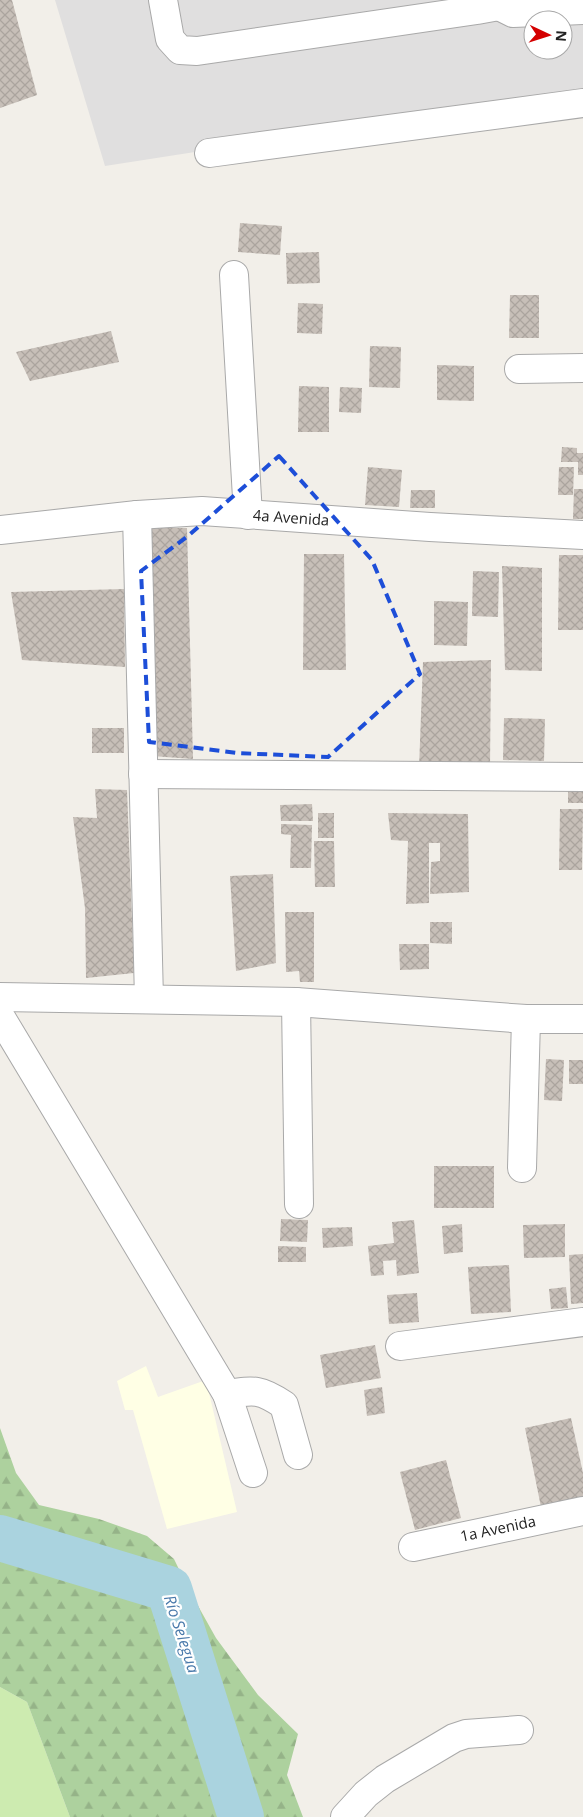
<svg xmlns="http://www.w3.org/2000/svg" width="583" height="1817" viewBox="0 0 583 1817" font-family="'Open Sans',sans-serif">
  <defs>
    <pattern id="forest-firs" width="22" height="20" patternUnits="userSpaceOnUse" patternTransform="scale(1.25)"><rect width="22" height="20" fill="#add19e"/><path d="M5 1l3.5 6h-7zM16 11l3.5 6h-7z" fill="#95b388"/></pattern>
    <pattern id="building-cross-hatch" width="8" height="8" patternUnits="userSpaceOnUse" patternTransform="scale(1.25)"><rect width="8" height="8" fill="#c7bfb8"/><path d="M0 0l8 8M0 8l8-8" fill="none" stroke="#aba49e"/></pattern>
  </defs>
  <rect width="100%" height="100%" fill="#f2efe9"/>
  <!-- residential -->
  <path fill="#e0dfdf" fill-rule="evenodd" d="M55 0H583V92L105 166ZM533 20H563V50H533Z"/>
  <!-- education -->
  <path fill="#ffffe5" d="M146 1366 158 1397 206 1380 237 1512 167 1529 133 1410H125L117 1381Z"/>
  <!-- grass -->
  <path fill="#cdebb0" d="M0 1687 27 1702 70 1817H0Z"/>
  <!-- forest -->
  <path fill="url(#forest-firs)" d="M0 1428 16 1473 39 1505 99 1519 147 1536 174 1559 188 1588 216 1638 258 1695 298 1734 287 1775 303 1817H70L27 1702 0 1687Z"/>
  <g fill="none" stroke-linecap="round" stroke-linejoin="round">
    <!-- river -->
    <path stroke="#aad3df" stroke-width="46" d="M0 1538 169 1589 241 1817"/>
  </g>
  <!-- building -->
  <g fill="url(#building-cross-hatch)">
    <path d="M0 0H12L37 95 0 108Z"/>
    <path d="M240 223 282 226 280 255 238 252Z"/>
    <path d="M319 252 320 283 287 284 286 253Z"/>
    <path d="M510 295H539V338H509Z"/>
    <path d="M298 303 323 304 322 334 297 333Z"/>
    <path d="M111 331 119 362 30 381 16 352Z"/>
    <path d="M370 346 401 347 400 388 369 387Z"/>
    <path d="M437 365 474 366V401L437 400Z"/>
    <path d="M299 386 329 387V432H298Z"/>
    <path d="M340 387 362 388 361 413 339 412Z"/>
    <path d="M562 447 577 448V453H583V475H578V462H561Z"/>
    <path d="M368 467 402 470 399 507 365 505Z"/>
    <path d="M559 467H574L573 495H558Z"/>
    <path d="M574 489H583V519H573Z"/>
    <path d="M411 490H435V508H410Z"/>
    <path d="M142 528H187L193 759 152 756Z"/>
    <path d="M304 554H344L346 670H303Z"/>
    <path d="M559 555H583V630H558Z"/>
    <path d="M502 566 542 568V671L505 670Z"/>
    <path d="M473 571 499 572 498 617 472 616Z"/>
    <path d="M124 589 125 667 22 660 11 592Z"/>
    <path d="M434 601 468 602 467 646 434 645Z"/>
    <path d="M491 660 490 768H419L423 662Z"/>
    <path d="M504 718 545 719 544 761 503 760Z"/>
    <rect x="92" y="728" width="32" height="25"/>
    <path d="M95 789 127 790 134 973 86 978 85 908 73 817 97 818Z"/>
    <rect x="568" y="791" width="15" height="12"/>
    <path d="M312 804 313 821H281L280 805Z"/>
    <path d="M560 809H583L582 870H559Z"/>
    <rect x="318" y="813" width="16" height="25"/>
    <path d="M388 813 468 814 469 892 430 894 431 862 440 861V843H429V903L406 904 408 841 391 840Z"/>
    <path d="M281 824 312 825 311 868H290L291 835 281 834Z"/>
    <path d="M314 841H334L335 887H315Z"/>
    <path d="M273 874 276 963 236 971 230 876Z"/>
    <path d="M285 912H314V982H300L299 971 286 972Z"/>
    <path d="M430 922H452V944L430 943Z"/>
    <path d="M399 944H429V969L400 970Z"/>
    <path d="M546 1059 564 1060 562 1101 544 1100Z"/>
    <rect x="569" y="1060" width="14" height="24"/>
    <rect x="434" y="1166" width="60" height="42"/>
    <path d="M281 1219 308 1220 307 1242 280 1241Z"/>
    <path d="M414 1220 419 1273 397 1276 396 1260 383 1261 384 1275 371 1276 368 1246 394 1243 392 1222Z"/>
    <path d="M462 1224 463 1252 444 1254 442 1226Z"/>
    <path d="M565 1224V1257L524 1258 523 1225Z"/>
    <path d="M352 1227 353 1246 323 1248 322 1228Z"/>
    <path d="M278 1246 306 1247V1262H278Z"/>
    <path d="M583 1254V1303L571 1304 569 1255Z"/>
    <path d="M509 1265 511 1312 471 1314 468 1267Z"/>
    <path d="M566 1287 568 1308 551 1309 549 1289Z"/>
    <path d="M417 1293 419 1322 389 1324 387 1295Z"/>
    <path d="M375 1345 381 1378 326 1388 320 1355Z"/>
    <path d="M382 1387 385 1413 367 1416 364 1390Z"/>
    <path d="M571 1418 583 1473V1497L541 1507 525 1428Z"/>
    <path d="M446 1460 461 1518 415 1530 400 1472Z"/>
  </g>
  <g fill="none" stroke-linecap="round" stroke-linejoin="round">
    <!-- minor casing -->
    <g stroke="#a9a9a9" stroke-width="30">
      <g id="minor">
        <path d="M163 0 170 39 180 50 197 51 477 10 499 6 506 0"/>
        <path d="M499 6 513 13 583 10"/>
        <path d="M209 153 583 103"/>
        <path d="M234 275 248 515"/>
        <path d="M519 369 583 368"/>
        <path d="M137 515 149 999"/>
        <path d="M0 530 137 515 202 511 430 527 583 535"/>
        <path d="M143 774 583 777"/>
        <path d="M0 997 296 1002 526 1019H583"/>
        <path d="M296 1002 299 1204"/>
        <path d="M0 1016 227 1394 253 1473"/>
        <path d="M522 1168 526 1019"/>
        <path d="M400 1346 583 1322"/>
        <path d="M227 1394C255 1390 260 1389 284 1405L298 1455"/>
        <path d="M413 1547 583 1511"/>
        <path d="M345 1817 366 1794 385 1779 454 1738 466 1734 519 1730"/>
      </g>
    </g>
    <!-- minor -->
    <use href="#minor" stroke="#fff" stroke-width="28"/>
  </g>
  <!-- marked area -->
  <path fill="none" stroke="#1d4ed8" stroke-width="4" stroke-dasharray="10 6" stroke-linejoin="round" d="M279 456 372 560 420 674 328 757 237 753 149 742 141 571 188 536Z"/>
  <g text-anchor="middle" stroke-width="4.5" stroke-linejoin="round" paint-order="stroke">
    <!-- street labels -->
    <g font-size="15" fill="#222" stroke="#fff">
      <text transform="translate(291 518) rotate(4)" y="5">4a Avenida</text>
      <text transform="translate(498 1529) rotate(-12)" y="5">1a Avenida</text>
    </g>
    <!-- water labels -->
    <g font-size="16" font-style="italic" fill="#4a7aab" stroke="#fff">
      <text transform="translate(182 1634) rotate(72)" y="6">Río Selegua</text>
    </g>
  </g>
  <!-- north arrow -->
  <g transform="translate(548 35) rotate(94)"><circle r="24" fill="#ffffff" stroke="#a7a7a7"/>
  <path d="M0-4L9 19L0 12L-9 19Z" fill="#d40000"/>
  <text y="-8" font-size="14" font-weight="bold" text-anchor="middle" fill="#222222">N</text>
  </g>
</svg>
